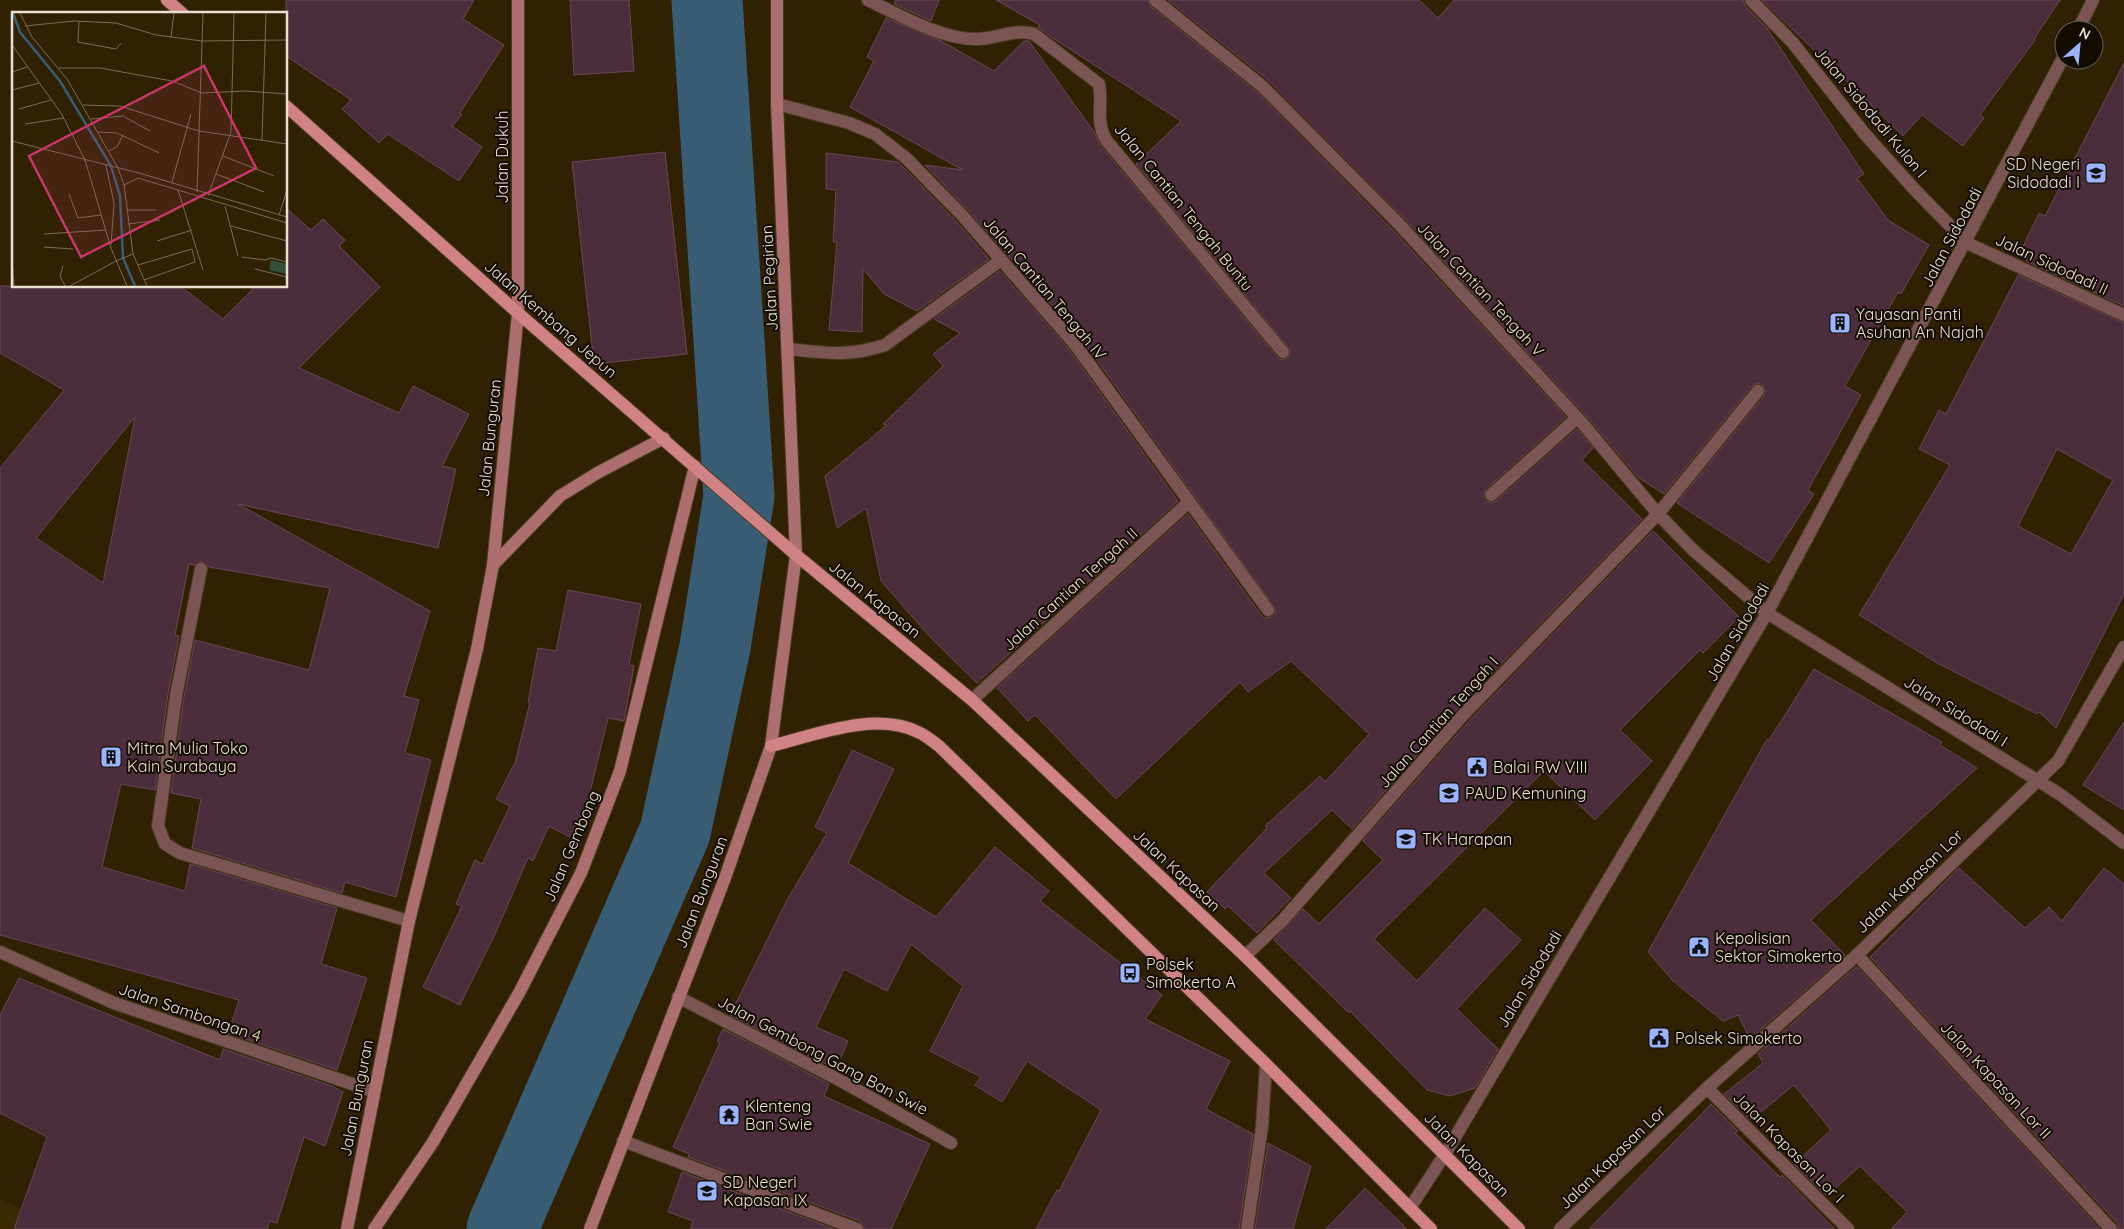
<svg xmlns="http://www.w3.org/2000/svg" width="2124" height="1229" viewBox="0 0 2124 1229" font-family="Quicksand,sans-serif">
  <rect width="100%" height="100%" fill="#302103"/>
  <!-- built -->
  <path fill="#3b2904" d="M0 1198 58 1229H0Z"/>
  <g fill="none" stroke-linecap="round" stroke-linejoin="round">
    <!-- river -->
    <path stroke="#375c73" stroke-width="71" d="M502 1229 675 832 715 647 739 496 707 0"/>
  </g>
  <!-- building -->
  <g fill="#4c2d3c" stroke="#684756" fill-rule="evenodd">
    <path d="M286 0H474L463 19 504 45 460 113 462 115 452 126 482 147 459 181 388 134 379 143 342 109 351 100 286 56Z"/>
    <path d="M570 0H629L634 71 574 75Z"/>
    <path d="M896 0H939L931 21 894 4Z"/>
    <path d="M996 0H1147L1150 6 1257 92 1392 229 1566 417 1486 489 1483 496 1485 501 1492 503 1496 501 1577 429 1593 448 1582 460 1642 519 1458 708 1352 829 1332 810 1264 873 1291 898 1257 933 1228 906 1225 909 1207 892 1267 828 1265 826 1320 776 1325 782 1369 734 1291 661 1248 692 1240 682 1116 799 1035 715 1028 721 997 688 1188 514 1261 615 1265 618 1272 617 1276 609 1081 338 967 209 925 165 963 170 850 107 874 61 867 57 886 18 941 41 994 71 1024 41H1029L1094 132 1100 145 1277 357 1281 360 1288 358 1291 350 1136 164 1181 121 1054 39 1038 27 1040 25Z"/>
    <path d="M1168 0H1419L1438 18 1454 0H1743L1745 6 1767 28 1864 174 1857 178 1888 220 1929 245 1901 294 1898 292 1845 386 1861 395 1808 490 1814 494 1769 563 1677 503 1764 396 1766 392 1763 385 1759 383 1752 386 1664 494 1639 478 1589 419 1404 218 1268 80Z"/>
    <path d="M1762 0H2060L2034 39 2035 40 1980 115 1984 118 1963 146 1922 115 1903 136Z"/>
    <path d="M2124 63V306L2026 261 2028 257 2020 253 2039 213 2045 216Z"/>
    <path d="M665 152 687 354 594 364 572 162Z"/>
    <path d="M826 153 898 162 955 220 989 259 917 311 884 294 863 269 862 332 829 330 837 242H833L836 190 826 189Z"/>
    <path d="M286 208 311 230 323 219 345 240 339 246 380 287 299 368 399 413 413 386 469 414 442 466 456 469 438 548 238 504 430 611 404 696 419 700 405 753 431 760 396 897 345 882 342 893 192 848 201 799 171 793 184 697 195 640 309 670 330 588 209 567 202 561 194 565 189 564 175 635 179 636 168 694 155 790 121 784 102 867 185 891 190 864 337 908 321 964 367 978 337 1070 228 1033 239 1000 0 935V468L64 390 0 353V286H180L223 319 256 286H286ZM135 417 103 583 36 538Z"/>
    <path d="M1000 271 1068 348 1178 501 977 683 931 638 881 581 866 508 837 528 825 476 887 425 883 424 943 366 933 354 960 333 934 319Z"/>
    <path d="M2018 275 2124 323V594L2056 728 2039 712 2037 714 1939 664 1859 615 1950 465 1919 449 1939 410 1946 414ZM2057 449 2113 480 2071 554 2018 526Z"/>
    <path d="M1653 531 1739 617 1703 653 1700 650 1620 730 1652 761 1595 820 1544 771 1374 939 1417 981 1485 908 1521 940 1457 1009 1498 1049 1475 1088 1450 1096 1427 1090 1350 1011 1349 1013 1274 940 1303 909 1319 924 1383 860 1363 841 1470 720Z"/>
    <path d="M568 590 641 604 629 665 634 666 624 721 608 718 587 804 570 837 549 826 533 861 528 858 496 932 460 1005 423 987 462 906 456 904 475 860 482 864 510 806 496 799 515 763 530 702H528L538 648 556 651Z"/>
    <path d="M1814 669 1942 742 1940 745 1977 768 1811 920 1845 955 1750 1039 1738 1015 1723 1021 1673 981 1648 952 1767 739 1769 740Z"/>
    <path d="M2124 722V810L2083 785Z"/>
    <path d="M852 750 894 769 848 863 936 917 995 847 1049 891 1040 901 1162 995 1145 1019 1230 1061 1206 1109 1253 1134 1239 1229H1036L1057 1190 1059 1191 1101 1110 1027 1061 1002 1102 975 1085 981 1077 930 1051 963 986 911 944 887 991 844 969 816 1027 848 1041 836 1069 730 1015 787 900 827 833 815 827Z"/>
    <path d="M1959 868 2025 928 2049 907 2062 921 2104 868 2124 884V1229H2119L2117 1223 1870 957Z"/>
    <path d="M1856 967 1859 969 2100 1229H1891L1907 1212 1860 1166 1827 1196 1794 1164 1831 1130 1794 1085 1751 1120 1724 1094 1763 1063 1758 1054Z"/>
    <path d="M19 978 220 1060 223 1049 332 1086 343 1092 325 1146 304 1137 277 1223 270 1221 267 1229H14L47 1137 0 1113V1015Z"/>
    <path d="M723 1029 829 1084 824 1096 930 1144 891 1229H865L860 1221 688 1157 689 1154 673 1147 720 1042 717 1041Z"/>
    <path d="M1711 1104 1738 1131 1735 1133 1780 1177 1782 1175 1835 1229H1589Z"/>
    <path d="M1268 1143 1311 1166 1293 1229H1255Z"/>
    <path d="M682 1172 834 1229H690L693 1221 668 1212Z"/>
    <path d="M1365 1188 1407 1229H1326Z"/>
  </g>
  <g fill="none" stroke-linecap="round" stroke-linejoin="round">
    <!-- service casing -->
    <g stroke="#4a3c20" stroke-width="14">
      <path id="service" d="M972 700 1189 502"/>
    </g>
    <!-- minor casing -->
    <g stroke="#4a3c20" stroke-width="14">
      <g id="minor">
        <path d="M868 0C899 15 943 40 977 39 996 39 1015 28 1034 34L1099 84C1103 104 1095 121 1106 140L1283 352"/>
        <path d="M1155 0 1262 86 1398 223 1583 424 1658 514 1694 551 1767 613 2061 795 2124 843"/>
        <path d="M1751 0 1793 43 1864 133 1914 189 1967 243 2124 315"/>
        <path d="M2078 30 2093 0"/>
        <path d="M777 104 849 123 875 134 906 158 961 214 1074 343 1268 610"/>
        <path d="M789 349C825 353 849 357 885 345L1001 260"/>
        <path d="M1491 495 1577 418"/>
        <path d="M201 569 176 696 158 826 165 844 180 853 409 921"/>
        <path d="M0 952 114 1003 373 1091"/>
        <path d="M1857 955 2111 1229"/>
        <path d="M1245 956 1282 921 1464 714 1658 514 1758 391"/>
        <path d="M678 997 843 1082 951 1143"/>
        <path d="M1707 1088 1848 1229"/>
        <path d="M623 1141 857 1229"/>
        <path d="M1410 1208 1445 1154 1767 613 2064 56"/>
        <path d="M1247 1229 1262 1127 1266 1064"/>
        <path d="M1560 1229 1707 1088 1857 955 2058 761 2124 647"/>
      </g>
    </g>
    <!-- secondary casing -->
    <g stroke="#4a3c20" stroke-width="14">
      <g id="secondary">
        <path d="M493 565 560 496 599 472 664 438"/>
        <path d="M347 1229 409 921 477 649 493 565 518 313V0"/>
        <path d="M374 1229 433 1142 519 993 581 873 620 771 695 466"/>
        <path d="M590 1229 725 878 771 746 796 555 777 104V0"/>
      </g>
    </g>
    <!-- primary casing -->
    <g stroke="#4a3c20" stroke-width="14">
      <g id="primary">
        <path d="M167 0 183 14"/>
        <path d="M286 106 518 313 796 555 972 700 1245 956 1519 1229"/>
        <path d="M771 746C815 735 877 710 920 733 927 736 933 742 939 746L1266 1064 1431 1229"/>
      </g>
    </g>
    <!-- service -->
    <use href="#service" stroke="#7b5454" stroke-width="12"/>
    <!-- minor -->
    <use href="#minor" stroke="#7b5454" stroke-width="12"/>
    <!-- secondary -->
    <use href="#secondary" stroke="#ac6e6f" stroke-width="12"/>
    <!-- primary -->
    <use href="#primary" stroke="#d18284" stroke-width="12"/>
  </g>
  <!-- icons -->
  <defs>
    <g id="school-square" transform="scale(1.125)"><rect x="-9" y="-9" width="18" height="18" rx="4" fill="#9bb4fd" stroke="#120c02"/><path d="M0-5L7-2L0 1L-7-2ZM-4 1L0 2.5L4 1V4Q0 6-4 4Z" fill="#111"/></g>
    <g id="building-square" transform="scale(1.125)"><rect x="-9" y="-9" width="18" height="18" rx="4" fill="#9bb4fd" stroke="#120c02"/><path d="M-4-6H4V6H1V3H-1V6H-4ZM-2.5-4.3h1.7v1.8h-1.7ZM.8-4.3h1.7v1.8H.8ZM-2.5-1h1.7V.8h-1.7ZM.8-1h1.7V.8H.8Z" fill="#111"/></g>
    <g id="civic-square" transform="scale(1.125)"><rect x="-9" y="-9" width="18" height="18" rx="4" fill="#9bb4fd" stroke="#120c02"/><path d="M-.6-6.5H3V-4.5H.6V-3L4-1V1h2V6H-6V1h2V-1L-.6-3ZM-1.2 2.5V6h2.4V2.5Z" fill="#111"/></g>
    <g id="bus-square" transform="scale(1.125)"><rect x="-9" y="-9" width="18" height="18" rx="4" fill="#9bb4fd" stroke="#120c02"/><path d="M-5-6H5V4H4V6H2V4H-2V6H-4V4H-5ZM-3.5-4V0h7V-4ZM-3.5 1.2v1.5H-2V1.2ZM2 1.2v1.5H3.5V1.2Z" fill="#111"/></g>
    <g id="temple-square" transform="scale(1.125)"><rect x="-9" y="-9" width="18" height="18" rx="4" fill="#9bb4fd" stroke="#120c02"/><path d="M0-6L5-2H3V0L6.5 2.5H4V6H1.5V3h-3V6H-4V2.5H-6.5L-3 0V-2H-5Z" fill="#111"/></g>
  </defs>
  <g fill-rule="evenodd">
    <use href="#school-square" x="2096" y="173"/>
    <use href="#building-square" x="1840" y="323"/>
    <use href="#building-square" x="111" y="757"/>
    <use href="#civic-square" x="1477" y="767"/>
    <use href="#school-square" x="1449" y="793"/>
    <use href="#school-square" x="1406" y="839"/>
    <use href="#civic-square" x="1699" y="947"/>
    <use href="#bus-square" x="1130" y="973"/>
    <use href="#civic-square" x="1659" y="1038"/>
    <use href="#temple-square" x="729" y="1115"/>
    <use href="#school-square" x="707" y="1191"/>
  </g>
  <g text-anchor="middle" stroke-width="4" stroke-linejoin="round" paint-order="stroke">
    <!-- street labels -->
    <g font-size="16" fill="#eae0cf" stroke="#120c02">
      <text transform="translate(1871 112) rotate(50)" y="6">Jalan Sidodadi Kulon I</text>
      <text transform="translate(502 157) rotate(-90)" y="6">Jalan Dukuh</text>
      <text transform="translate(1184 207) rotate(51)" y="6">Jalan Cantian Tengah Buntu</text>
      <text transform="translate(1951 237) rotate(-62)" y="6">Jalan Sidodadi</text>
      <text transform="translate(2052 264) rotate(25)" y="6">Jalan Sidodadi II</text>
      <text transform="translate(769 278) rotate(-93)" y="6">Jalan Pegirian</text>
      <text transform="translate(1045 288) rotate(50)" y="6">Jalan Cantian Tengah IV</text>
      <text transform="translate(1481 289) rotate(47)" y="6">Jalan Cantian Tengah V</text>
      <text transform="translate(551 319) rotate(41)" y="6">Jalan Kembang Jepun</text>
      <text transform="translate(489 438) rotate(-84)" y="6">Jalan Bunguran</text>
      <text transform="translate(1070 589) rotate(-42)" y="6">Jalan Cantian Tengah II</text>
      <text transform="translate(875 599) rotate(39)" y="6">Jalan Kapasan</text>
      <text transform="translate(1737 632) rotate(-60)" y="6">Jalan Sidodadi</text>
      <text transform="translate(1956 711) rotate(32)" y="6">Jalan Sidodadi I</text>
      <text transform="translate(1438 722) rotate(-48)" y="6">Jalan Cantian Tengah I</text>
      <text transform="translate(571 846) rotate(-67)" y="6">Jalan Gembong</text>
      <text transform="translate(1177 870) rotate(43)" y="6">Jalan Kapasan</text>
      <text transform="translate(1909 881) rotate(-44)" y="6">Jalan Kapasan Lor</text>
      <text transform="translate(701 892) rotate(-69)" y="6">Jalan Bunguran</text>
      <text transform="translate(1529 979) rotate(-59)" y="6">Jalan Sidodadi</text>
      <text transform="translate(190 1012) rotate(19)" y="6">Jalan Sambongan 4</text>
      <text transform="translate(823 1055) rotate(28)" y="6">Jalan Gembong Gang Ban Swie</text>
      <text transform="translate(1996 1080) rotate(47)" y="6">Jalan Kapasan Lor II</text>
      <text transform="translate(356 1098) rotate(-79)" y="6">Jalan Bunguran</text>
      <text transform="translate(1789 1147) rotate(45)" y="6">Jalan Kapasan Lor I</text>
      <text transform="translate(1467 1154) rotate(45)" y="6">Jalan Kapasan</text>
      <text transform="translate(1612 1157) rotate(-44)" y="6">Jalan Kapasan Lor</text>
    </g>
    <!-- poi labels -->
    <g font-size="16" fill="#eae0cf" stroke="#120c02" text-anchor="start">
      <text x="2080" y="170" text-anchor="end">SD Negeri<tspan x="2080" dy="18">Sidodadi I</tspan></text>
      <text x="1856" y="320">Yayasan Panti<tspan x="1856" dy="18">Asuhan An Najah</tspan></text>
      <text x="127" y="754">Mitra Mulia Toko<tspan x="127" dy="18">Kain Surabaya</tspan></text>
      <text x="1493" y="773">Balai RW VIII</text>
      <text x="1465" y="799">PAUD Kemuning</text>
      <text x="1422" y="845">TK Harapan</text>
      <text x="1715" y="944">Kepolisian<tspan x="1715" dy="18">Sektor Simokerto</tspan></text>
      <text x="1146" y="970">Polsek<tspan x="1146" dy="18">Simokerto A</tspan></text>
      <text x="1675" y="1044">Polsek Simokerto</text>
      <text x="745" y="1112">Klenteng<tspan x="745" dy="18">Ban Swie</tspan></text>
      <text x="723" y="1188">SD Negeri<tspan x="723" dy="18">Kapasan IX</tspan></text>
    </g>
  </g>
  <!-- overview -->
  <g transform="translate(12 12)">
    <rect width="275" height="275" fill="#302103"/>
    <path d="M259 248 275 252 274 262 257 258Z" fill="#30503c"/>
    <path fill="none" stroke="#375c73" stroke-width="2.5" d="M1 1 8 20 48 69 99 154 108 184 111 246 123 274"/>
    <path fill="none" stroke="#7a6d55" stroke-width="1" d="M8 1 20 25 55 67 106 156 112 173 121 242 135 274M67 10 66 30 104 37 109 31M13 14 62 9 104 11 144 23 190 29 275 28M159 25 162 1M0 33 49 101 73 148 99 236 115 274M47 56H88L160 69 190 81 233 79 275 82M0 60 15 55M0 78 27 71M71 93 108 94 187 119 275 132M7 97 39 88M79 107 111 104 138 119M13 112 52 106M85 120 105 121 147 141M250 128 254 1M0 129 127 161 275 205M97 139 105 135 111 123M211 144 262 164M94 153 102 191 99 233M204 162 252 180M160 170 179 102M112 173 126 166 275 211M166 178 191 258M185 180 191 1M57 182 66 206 89 203M196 184 219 120 222 1M213 194 226 244M115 198H144M267 203 275 178M116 212 148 208M219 214 275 229M32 222 94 218M145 229 180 218M32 235 61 237M230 245 253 248 259 246 275 250M0 247 2 274M104 249 121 242M126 253 180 237 183 250 132 268M51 254 48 264 53 274M243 257 275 265M58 274 104 249"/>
    <path fill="#c8366c" fill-opacity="0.15" stroke="#c8366c" stroke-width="2.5" d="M192 54 244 156 69 245 17 144Z"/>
    <rect width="275" height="275" fill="none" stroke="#eae0cf" stroke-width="2.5"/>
  </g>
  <!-- north arrow -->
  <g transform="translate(2079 45) rotate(27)"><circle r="24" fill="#120c02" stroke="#686154"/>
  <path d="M0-4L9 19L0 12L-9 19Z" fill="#9bb4fd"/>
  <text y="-8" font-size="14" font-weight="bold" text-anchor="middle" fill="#eae0cf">N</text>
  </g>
</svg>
